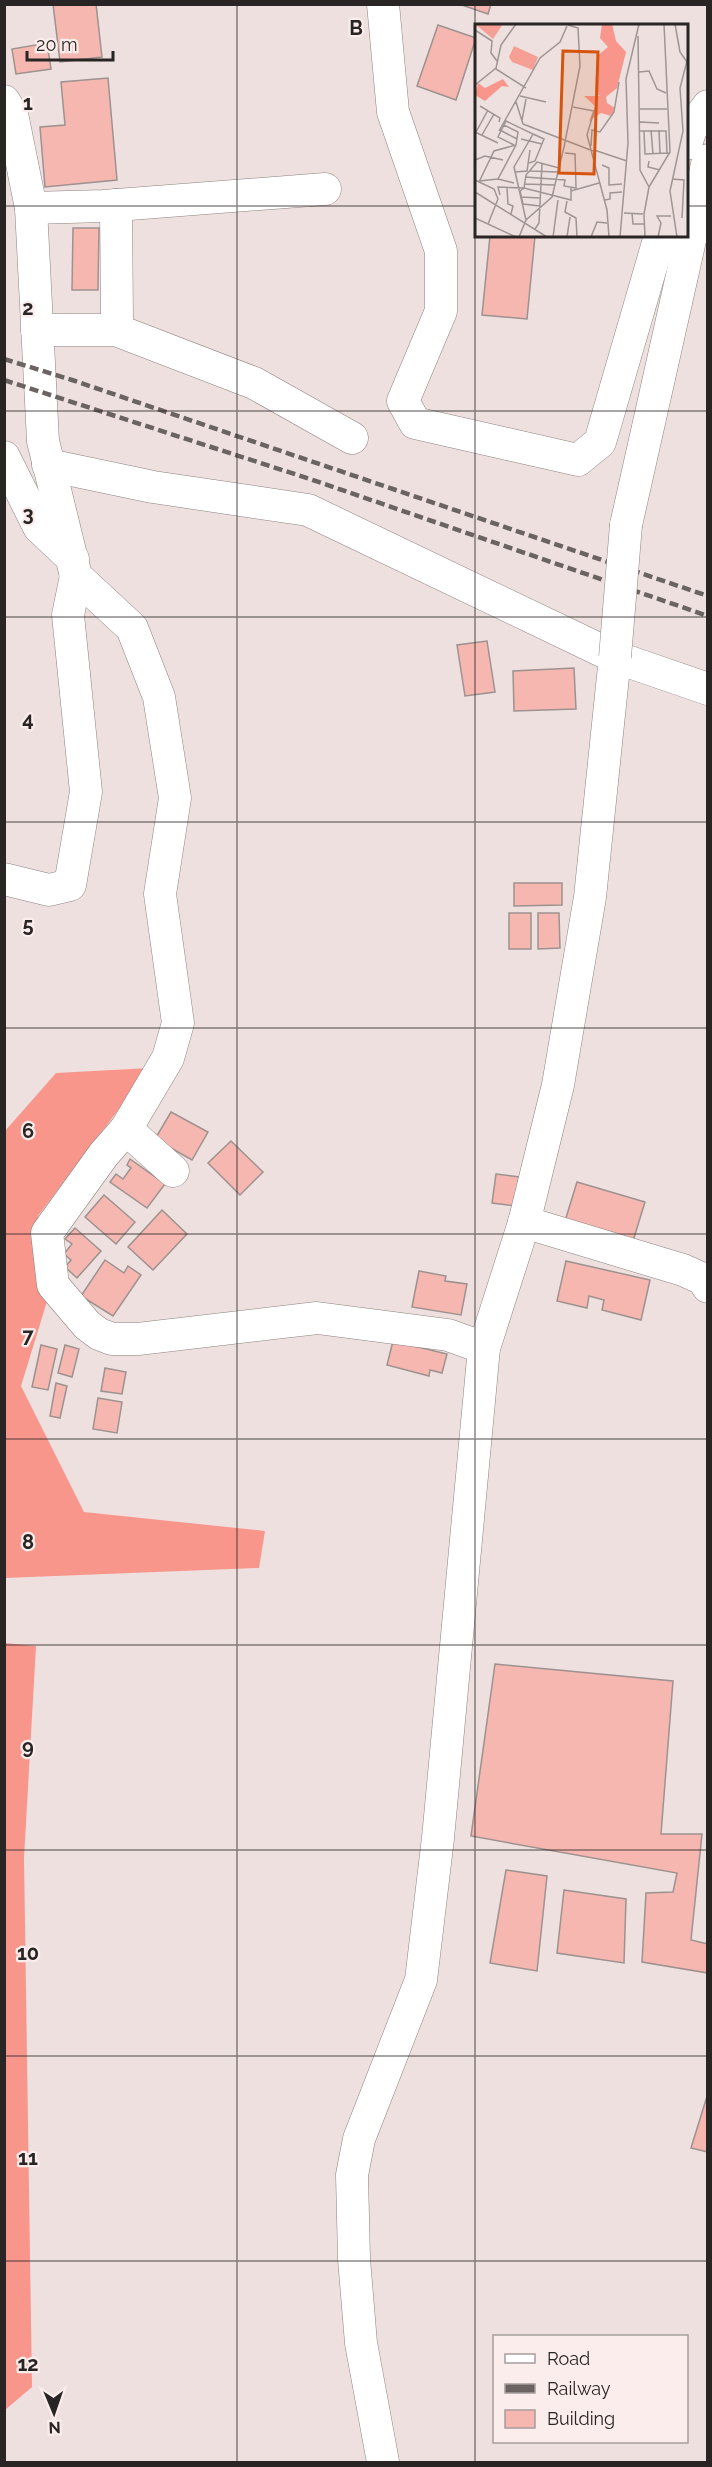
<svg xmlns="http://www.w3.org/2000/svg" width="712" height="2467" viewBox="0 0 712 2467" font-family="Raleway,sans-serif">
  <rect width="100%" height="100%" fill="#ede0de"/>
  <!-- forest -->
  <g fill="#f9968c">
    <path d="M150 1068 38 1216 48 1298 21 1386 84 1512 265 1531 259 1568 5 1578V1131L56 1073Z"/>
    <path d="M5 1643 36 1646 24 1858 32 2387 5 2410Z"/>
  </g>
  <!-- building -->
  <g fill="#f5b7b0" stroke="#9d9290" stroke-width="1.5">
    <path d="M53 4H96L102 57 60 62Z"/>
    <path d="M459 4H491L488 14Z"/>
    <path d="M438 25 476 38 456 100 417 86Z"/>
    <path d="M47 43 51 69 16 74 12 49Z"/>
    <path d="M108 78 117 180 45 187 40 127 65 125 61 82Z"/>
    <path d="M73 228H99L98 290H72Z"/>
    <path d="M490 236H535L527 319 482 315Z"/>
    <path d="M487 641 495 692 465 696 457 645Z"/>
    <path d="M574 668 576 709 514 711 513 671Z"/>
    <path d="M514 883H562V905L514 906Z"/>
    <rect x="509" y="913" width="22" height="36"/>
    <path d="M538 913H559L560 948 538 949Z"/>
    <path d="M171 1112 208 1132 192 1160 155 1139Z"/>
    <path d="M231 1141 263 1172 240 1195 208 1163Z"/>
    <path d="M130 1159 165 1184 147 1208 110 1182 116 1174 123 1179 131 1168 127 1165Z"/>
    <path d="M496 1174 519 1177 515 1206 492 1203Z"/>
    <path d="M577 1182 645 1202 633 1241 565 1221Z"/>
    <path d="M104 1195 135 1222 116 1244 85 1217Z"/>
    <path d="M162 1210 187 1234 153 1270 128 1247Z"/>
    <path d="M75 1228 101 1251 77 1278 65 1267 71 1260 64 1254 72 1244 65 1239Z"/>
    <path d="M105 1260 124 1273 128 1266 141 1275 113 1316 81 1296Z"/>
    <path d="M566 1261 650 1280 641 1320 602 1310 604 1300 589 1296 587 1308 557 1301Z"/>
    <path d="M419 1271 446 1276 445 1281 467 1284 461 1315 412 1307Z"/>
    <path d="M393 1341 447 1354 442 1373 430 1370 429 1376 387 1365Z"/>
    <path d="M41 1345 57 1349 48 1390 32 1387Z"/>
    <path d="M65 1345 79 1349 72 1377 58 1373Z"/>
    <path d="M105 1368 126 1372 122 1394 101 1391Z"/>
    <path d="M56 1383 67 1386 60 1418 50 1416Z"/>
    <path d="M98 1398 122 1402 117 1433 93 1429Z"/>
    <path d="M495 1664 673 1681 661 1834H702L691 1940 708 1944V1973L642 1962 646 1893 673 1892 677 1873 471 1836Z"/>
    <path d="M506 1870 547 1876 537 1971 490 1963Z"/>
    <path d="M564 1890 626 1899 624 1963 557 1953Z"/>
    <path d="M708 2093V2152L691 2148Z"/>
  </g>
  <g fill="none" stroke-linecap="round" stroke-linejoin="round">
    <!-- minor casing -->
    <g stroke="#8e8281" stroke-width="33">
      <g id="minor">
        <path d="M383 4 393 112 441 251V311L403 401 415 423 578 460 600 442 660 236"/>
        <path d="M4 101 12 114 31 208 43 441 76 576 132 628 159 697 175 798 160 894 178 1023 168 1058 126 1129 104 1154 47 1233 53 1285 87 1325 99 1334 112 1339H138L317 1318 448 1335 484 1348"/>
        <path d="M686 144 691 129 708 106"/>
        <path d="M116 205 117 320"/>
        <path d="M31 208 104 206 325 189"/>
        <path d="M37 330H116L254 383 352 438"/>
        <path d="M4 457 39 527 73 559"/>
        <path d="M48 465 153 487 308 510 615 657 708 689"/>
        <path d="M626 525 708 160"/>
        <path d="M4 879 49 890 70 885 86 792 68 615 76 576"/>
        <path d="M126 1129 173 1171"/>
        <path d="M524 1222 683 1270 703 1279 708 1287"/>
        <path d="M383 2462 361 2343 354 2259 352 2175 359 2139 421 1980 438 1838 484 1348 524 1223 558 1085 590 897 615 657"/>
      </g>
    </g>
    <!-- minor -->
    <use href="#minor" stroke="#fff" stroke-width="32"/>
    <!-- rail -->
    <g stroke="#6a6362" stroke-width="4.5" stroke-dasharray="9 4.5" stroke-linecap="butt">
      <path d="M4 359 72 380 708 596"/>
      <path d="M4 380 310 479 708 616"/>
    </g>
    <!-- minor-bridge casing -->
    <g stroke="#8e8281" stroke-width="33" stroke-linecap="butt">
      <path id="minor-bridge" d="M615 657 626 525"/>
    </g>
    <!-- minor-bridge -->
    <use href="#minor-bridge" stroke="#fff" stroke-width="32"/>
  </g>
  <!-- grid -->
  <path fill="none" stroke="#292524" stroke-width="1.5" stroke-opacity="0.55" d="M237 4V2462M475 4V2462M4 206H476M686 206H708M4 411H708M4 617H708M4 822H708M4 1028H708M4 1234H708M4 1439H708M4 1645H708M4 1850H708M4 2056H708M4 2261H708"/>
  <!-- overview -->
  <g transform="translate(475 24)">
    <rect width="213" height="213" fill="#ede0de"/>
    <path d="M0 0H28L18 15ZM39 22 63 33 58 46 37 38 34 33Z" fill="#f59f95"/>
    <path d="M127 0H137L141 17 151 28 142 64 131 73 132 79 140 84 136 92 126 89 114 97 120 82 109 72H125L120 69 122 32 133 23 125 14ZM28 55 34 63 27 62 10 77 0 71 3 59 10 64Z" fill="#f9968c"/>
    <path fill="none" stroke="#9f9594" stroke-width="1.5" d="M200 0 205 28 212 38M0 6 17 17 16 29 22 37M163 12 165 146 174 163 169 190 170 213M21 45 51 64M164 48 174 47 182 65 191 69M0 61 21 44 26 21 41 0M45 72 71 78M41 78 48 100M5 82 25 94 24 98M98 83 119 87 112 111 132 186 134 213M165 85H192M47 96 51 75M165 98 184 99M48 100 118 127M25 106 42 115M176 106 178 130M184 106 185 130M24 107 65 34 85 18 92 2M165 107H191L192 129M169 107 170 130 194 129M0 108 23 119M1 108 13 86M7 111 19 90M46 115 67 120M39 121 23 113 31 97 58 110 39 143 51 196M116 122 117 106 125 108 139 88 144 58M119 126 152 137M0 136 10 132 28 136M174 137 173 143 185 146M54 139 60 137 69 115 58 110M127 141 134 144V161L147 160M55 147 83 148M40 148 52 147 55 126M50 153 90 156 89 162 101 164 100 130 90 129M197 155 209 156 207 194M0 156 19 165 23 175 13 200M4 157 23 155M4 158 19 127 41 121 43 108 29 101M39 159 23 155 41 121M50 160 80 161M174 163 195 128 189 0M32 164 33 180 38 182 36 190M96 167 124 159M0 168 72 213M25 171 23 163 49 164 96 176V163M46 173 65 174M130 176 135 175V169L147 168M92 177 90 188 101 194 102 213M65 182 48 180 45 167 49 164 51 151 62 138 84 144M149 189 168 190M157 189 158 200H170M0 194 41 213M60 205 64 199 67 140M44 213 51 196 77 173 89 123 105 42 103 4 93 1M78 213 83 176M92 213 95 193M116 213 122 198 132 199M145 213 153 119 151 55 164 0M183 213 186 199 182 192H196M202 213 195 167 208 107 205 64 213 33"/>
    <path fill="#d5540e" fill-opacity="0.15" stroke="#d5540e" stroke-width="3" d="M88 27 123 28 119 150 84 149Z"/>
    <rect width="213" height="213" fill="none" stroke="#292524" stroke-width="3"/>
  </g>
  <g font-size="20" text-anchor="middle" font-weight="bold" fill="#292524" stroke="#faedec" stroke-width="4.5" stroke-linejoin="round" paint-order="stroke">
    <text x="356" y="35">B</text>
    <text x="28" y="110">1</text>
    <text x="28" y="315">2</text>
    <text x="28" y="521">3</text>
    <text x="28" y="726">4</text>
    <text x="28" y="932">5</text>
    <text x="28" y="1138">6</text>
    <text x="28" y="1343">7</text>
    <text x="28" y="1549">8</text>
    <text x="28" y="1754">9</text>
    <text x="28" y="1960">10</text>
    <text x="28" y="2165">11</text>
    <text x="28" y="2371">12</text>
  </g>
  <!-- border -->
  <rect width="712" height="2467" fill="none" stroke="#292524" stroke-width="12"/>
  <!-- legend -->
  <rect x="493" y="2335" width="195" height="108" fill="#faedec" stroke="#a69d9c" stroke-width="1.5"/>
  <rect x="505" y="2354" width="30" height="9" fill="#ffffff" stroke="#a69d9c" stroke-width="1.5"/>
  <text x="547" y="2365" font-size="18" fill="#292524">Road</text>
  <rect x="505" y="2384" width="30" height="9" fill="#6a6362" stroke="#a69d9c" stroke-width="1.5"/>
  <text x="547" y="2395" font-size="18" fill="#292524">Railway</text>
  <rect x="505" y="2410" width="30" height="18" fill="#f5b7b0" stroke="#a69d9c" stroke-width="1.5"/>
  <text x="547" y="2425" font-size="18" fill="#292524">Building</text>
  <!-- north arrow -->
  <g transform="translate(54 2413) rotate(178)" stroke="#faedec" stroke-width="4.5" paint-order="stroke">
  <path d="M0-4.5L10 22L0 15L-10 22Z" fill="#292524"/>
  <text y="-9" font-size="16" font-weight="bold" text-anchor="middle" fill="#292524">N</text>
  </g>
  <!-- scale -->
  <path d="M27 51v9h86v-9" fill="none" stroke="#292524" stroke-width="3"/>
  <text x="36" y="51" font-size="18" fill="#292524" stroke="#faedec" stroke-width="4.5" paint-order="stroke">20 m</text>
</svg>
